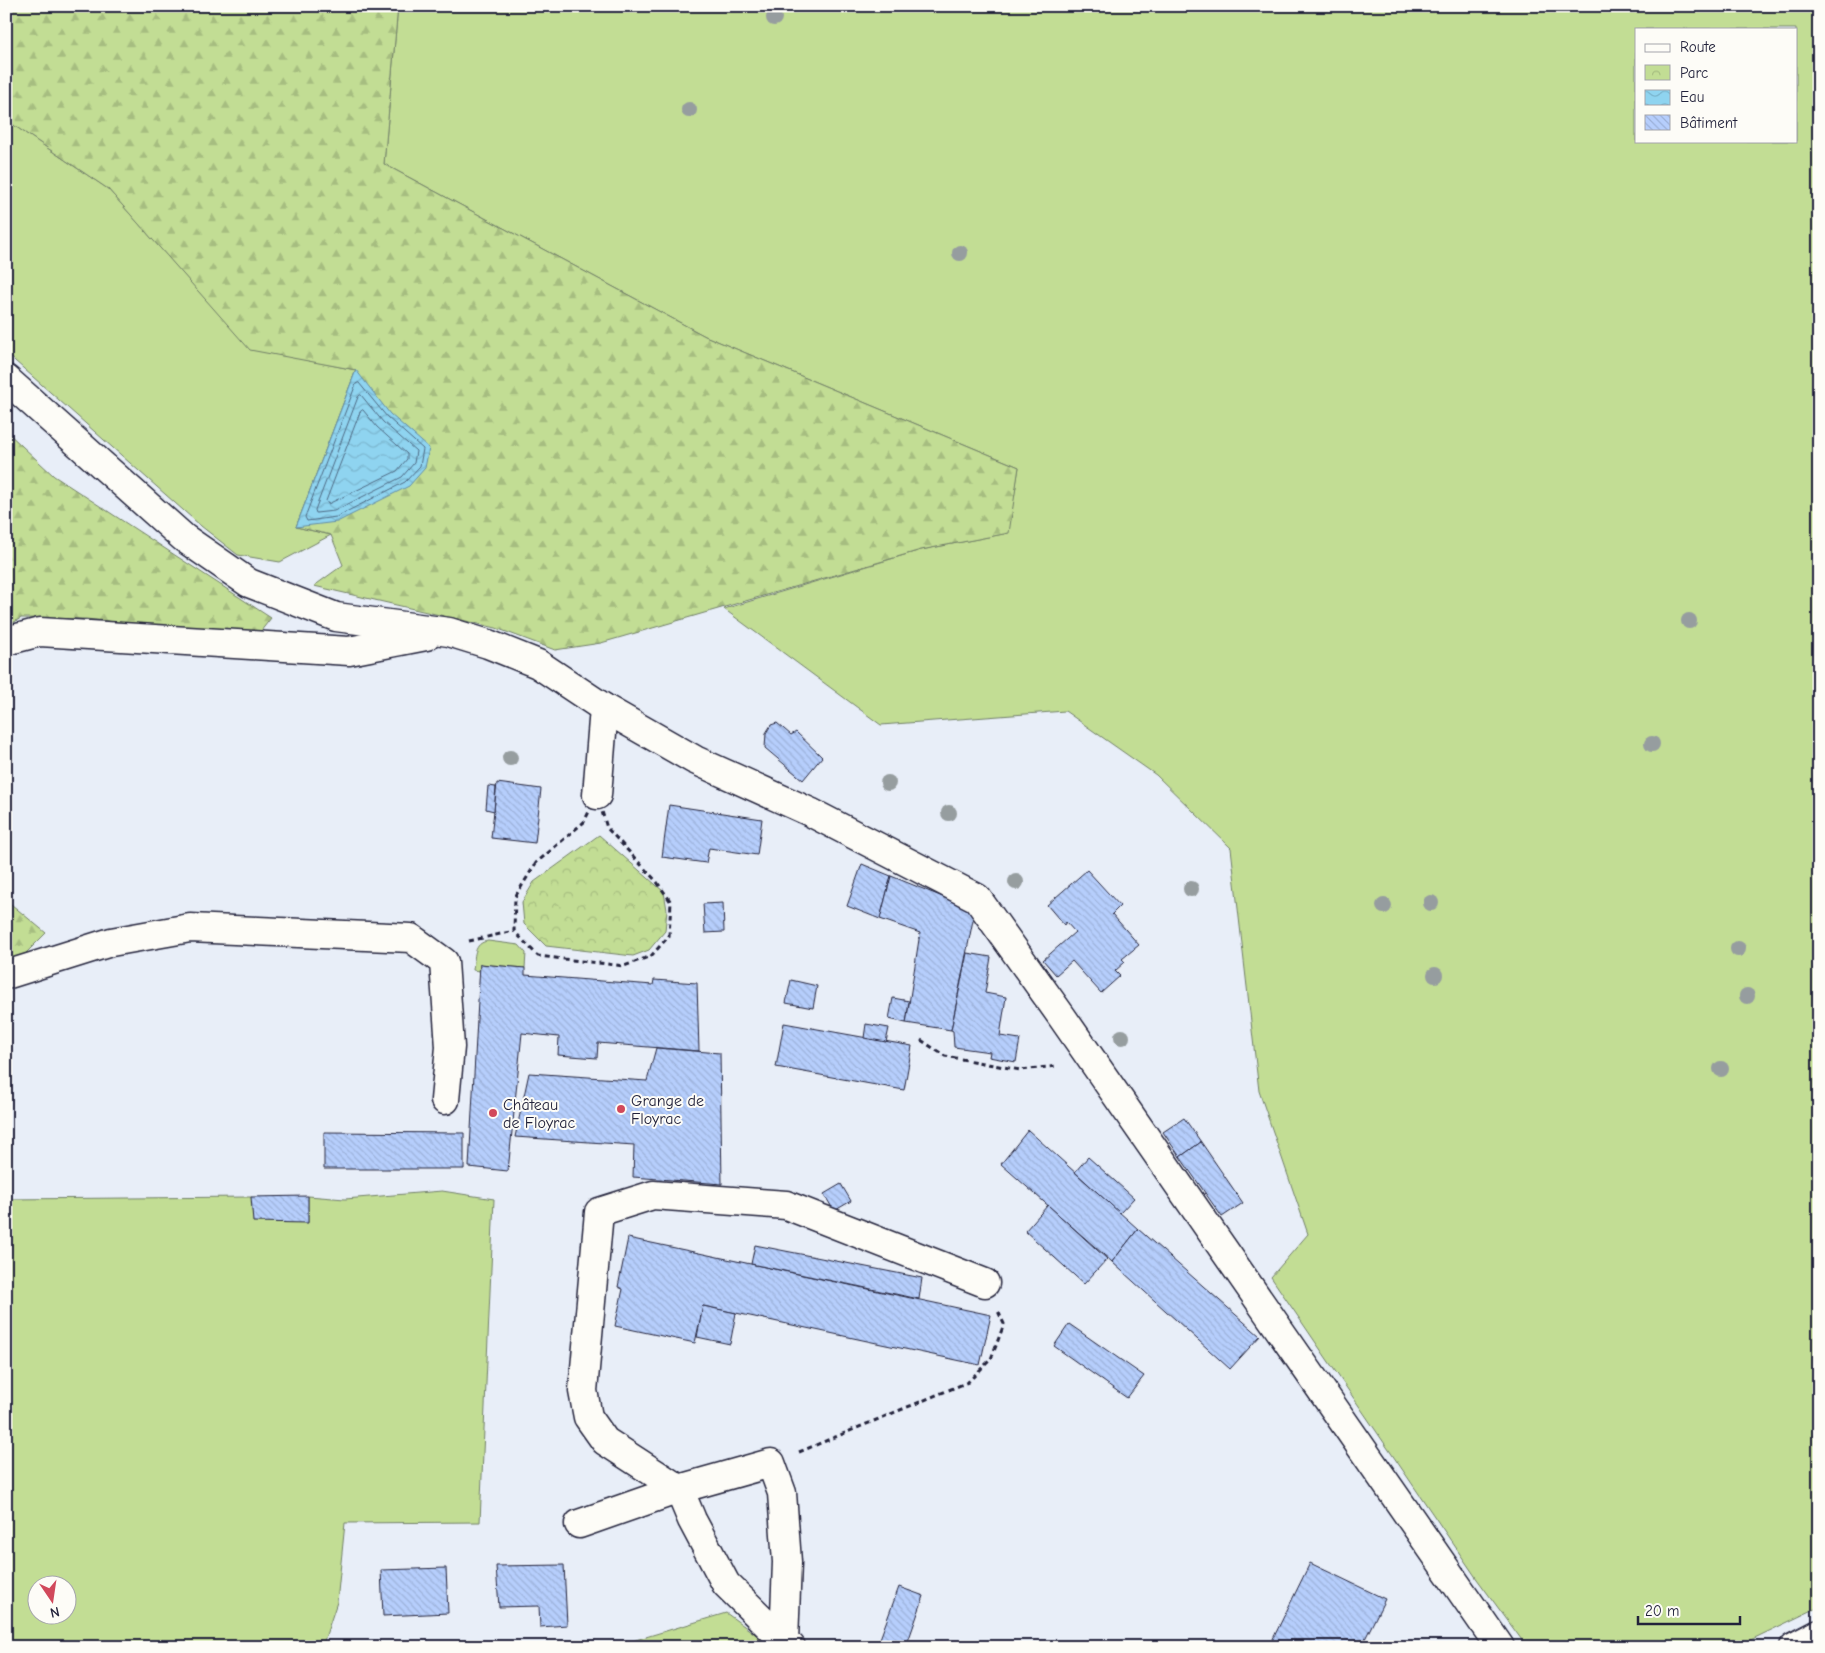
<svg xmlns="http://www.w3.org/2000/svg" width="1825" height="1653" viewBox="0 0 1825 1653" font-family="'Comic Neue',sans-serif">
  <defs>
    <pattern id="forest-firs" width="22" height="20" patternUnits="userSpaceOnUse" patternTransform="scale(1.25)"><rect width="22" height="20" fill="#c2dd94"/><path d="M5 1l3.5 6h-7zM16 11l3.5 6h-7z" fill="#a6bd80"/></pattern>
    <pattern id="park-crowns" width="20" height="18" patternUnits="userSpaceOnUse" patternTransform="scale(1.25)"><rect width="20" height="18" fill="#c2dd94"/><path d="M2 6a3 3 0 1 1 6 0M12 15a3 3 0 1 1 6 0" fill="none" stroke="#a6bd80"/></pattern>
    <pattern id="water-waves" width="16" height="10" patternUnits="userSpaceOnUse" patternTransform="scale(1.25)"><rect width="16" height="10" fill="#8fd4f0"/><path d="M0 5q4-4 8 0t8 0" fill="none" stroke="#7bb6cf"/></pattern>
    <pattern id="building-back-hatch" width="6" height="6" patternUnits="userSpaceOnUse" patternTransform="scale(1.25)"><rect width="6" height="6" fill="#b6cefc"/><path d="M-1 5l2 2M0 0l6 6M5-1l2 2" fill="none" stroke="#9cb1d9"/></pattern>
  </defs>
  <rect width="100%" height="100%" fill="#e8eef8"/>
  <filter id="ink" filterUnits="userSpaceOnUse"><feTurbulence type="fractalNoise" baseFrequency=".02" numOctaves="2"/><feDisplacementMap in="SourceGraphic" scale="10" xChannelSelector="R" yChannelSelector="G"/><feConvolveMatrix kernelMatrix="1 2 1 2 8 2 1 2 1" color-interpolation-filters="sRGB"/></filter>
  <g filter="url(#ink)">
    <!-- grass -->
    <g fill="#c2dd94" stroke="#728068" fill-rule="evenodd">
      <path d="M398 6H1819V1607L1736 1647H1527L1477 1579 1271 1277 1308 1234 1259 1091 1231 848 1156 775 1065 711 881 725 724 609 921 550 1008 533 1019 467 705 336 384 164ZM1636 29H1796V141H1636Z"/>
      <path d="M6 120 108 189 250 349 356 370 296 527 331 535 280 562 238 555 201 526 6 353Z"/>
      <path d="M488 941 519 945 526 953 525 968 480 964 479 971 473 970C475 957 473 943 488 941Z"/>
      <path d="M442 1191 494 1199 480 1522 345 1523 337 1602 322 1647H6V1199L251 1197 308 1222V1196L345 1199ZM38 1586H68V1616H38Z"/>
      <path d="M726 1613 773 1647H626L629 1642Z"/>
    </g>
    <!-- forest -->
    <g fill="url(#forest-firs)" stroke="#728068">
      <path d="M6 6H398L384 164 705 336 1019 467 1009 533 921 550 601 643 555 650 496 628 314 586 343 565 331 535 296 527 356 370 250 350 108 189 6 120Z"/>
      <path d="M6 431 54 476 271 618 257 636 86 619 21 618 6 627Z"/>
      <path d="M6 900 46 933 6 973Z"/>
    </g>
    <!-- park -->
    <path fill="url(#park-crowns)" stroke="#728068" d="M599 835 664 892 667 910 665 931 649 950 633 956 546 946 524 924 522 902 534 882Z"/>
    <!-- water -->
    <path fill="url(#water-waves)" stroke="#638da8" d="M356 370 390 414 429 448 425 468 409 486 337 522 296 527Z"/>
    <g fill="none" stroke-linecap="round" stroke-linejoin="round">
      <!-- shore -->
      <g stroke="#4e6983" stroke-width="1">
        <path d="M359 383 387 417 423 449 420 466 405 482 336 517 307 521 305 517 356 384Z"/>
        <path d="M361 395 383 422 416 451 414 463 402 477 334 511 316 513 315 510 358 397Z"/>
        <path d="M363 410 377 427 407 454V459L397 471 328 504 326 501 360 412Z"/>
      </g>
    </g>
    <!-- building -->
    <g fill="url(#building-back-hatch)" stroke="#22223b">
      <path d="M777 723 791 735 796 732 822 757 803 780 765 748 766 733 771 725Z"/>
      <path d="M497 783 541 789 535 843 491 838Z"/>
      <path d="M488 786 496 787 494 811 486 809Z"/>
      <path d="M669 805 762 819 757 855 709 848 706 863 662 857Z"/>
      <path d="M862 864 891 876 880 919 847 906Z"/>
      <path d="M1087 870 1120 906 1112 914 1139 945 1122 959 1125 962 1115 971 1120 976 1101 993 1072 961 1056 975 1043 960 1075 932 1066 922 1064 925 1047 905Z"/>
      <path d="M891 876 975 910 951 1030 906 1023 920 933 880 919Z"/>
      <path d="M723 903 724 932 705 933 703 904Z"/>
      <path d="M967 953 991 957 985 993 1006 997 1000 1036 1020 1039 1016 1062 989 1057 990 1052 954 1047 953 1031 951 1030Z"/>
      <path d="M480 964 525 968V975L653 985 654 980 697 983 699 1051 598 1043 597 1058 558 1055 559 1037 522 1033 508 1171 469 1167Z"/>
      <path d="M791 980 817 986 813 1008 786 1003Z"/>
      <path d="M893 998 909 1001 906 1023 889 1019Z"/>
      <path d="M784 1023 912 1046 904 1090 776 1067Z"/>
      <path d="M866 1024 889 1028 886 1042 864 1038Z"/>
      <path d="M656 1048 720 1053 722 1184 633 1177 634 1145 515 1137 529 1073 647 1081Z"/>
      <path d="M1184 1118 1201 1142 1180 1157 1163 1132Z"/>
      <path d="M1028 1130 1138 1229 1112 1262 1001 1164Z"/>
      <path d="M324 1132 464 1133V1169H324Z"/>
      <path d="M1201 1142 1243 1203 1222 1217 1180 1157Z"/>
      <path d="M1088 1157 1134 1198 1120 1213 1075 1172Z"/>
      <path d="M841 1184 851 1201 834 1211 824 1194Z"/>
      <path d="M308 1196V1223L253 1222 251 1197Z"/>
      <path d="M1048 1205 1107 1259 1084 1284 1025 1231Z"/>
      <path d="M1138 1229 1260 1336 1230 1369 1112 1262Z"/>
      <path d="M628 1238 991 1315 980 1365 703 1306 695 1343 615 1326 623 1289 618 1287Z"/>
      <path d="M755 1245 922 1278 919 1299 751 1264Z"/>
      <path d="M703 1306 736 1313 730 1344 697 1337Z"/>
      <path d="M1069 1324 1144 1376 1127 1398 1054 1346Z"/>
      <path d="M1310 1563 1385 1599 1361 1647H1269Z"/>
      <path d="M564 1565 567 1625 540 1627 539 1606 499 1607 496 1566Z"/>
      <path d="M446 1568 448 1613 383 1616 381 1570Z"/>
      <path d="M899 1587 924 1596 906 1647H877Z"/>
    </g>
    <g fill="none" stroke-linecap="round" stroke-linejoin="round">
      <!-- minor casing -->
      <g stroke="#22223b" stroke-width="31">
        <g id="minor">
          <path d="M6 379 184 538 249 583 336 617 449 632 488 644 538 664 604 708 695 760 810 812 977 898 1062 1017 1500 1647"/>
          <path d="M6 641 40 632 349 651 426 636"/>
          <path d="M597 795 604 708"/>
          <path d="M6 975 111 942 190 928 411 938 444 962 450 1047 445 1100"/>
          <path d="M579 1524 679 1489 771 1463 782 1493 787 1562 784 1641 791 1647"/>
          <path d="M784 1641 726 1584 692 1520 679 1489 605 1441 588 1417 583 1391 599 1212 653 1195 786 1205 985 1283"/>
          <path d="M1794 1647 1819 1634"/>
        </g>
      </g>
      <!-- path -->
      <g stroke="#22223b" stroke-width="3" stroke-dasharray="5 4" stroke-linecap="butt">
        <path d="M597 795 607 828 657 882 671 902 669 936 651 956 624 966 538 956 514 931 515 897 536 863 584 822Z"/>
        <path d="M469 941 514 931"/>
        <path d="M921 1040 945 1056 1020 1070 1058 1066"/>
        <path d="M799 1452 968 1382 991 1359 1004 1324 998 1311"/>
      </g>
      <!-- minor -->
      <use href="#minor" stroke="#fdfcf7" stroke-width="28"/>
    </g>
    <!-- trees -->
    <g fill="#969d9f">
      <circle cx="774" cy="18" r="8"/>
      <circle cx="689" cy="110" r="8"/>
      <circle cx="960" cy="253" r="8"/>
      <circle cx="1689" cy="621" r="8"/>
      <circle cx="1652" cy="744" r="8"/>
      <circle cx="510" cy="758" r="8"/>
      <circle cx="888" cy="783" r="8"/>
      <circle cx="949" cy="813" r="8"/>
      <circle cx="1016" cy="882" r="8"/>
      <circle cx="1191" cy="889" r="8"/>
      <circle cx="1431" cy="903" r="8"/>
      <circle cx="1384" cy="906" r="8"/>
      <circle cx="1738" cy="949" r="8"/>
      <circle cx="1435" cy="975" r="8"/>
      <circle cx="1747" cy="996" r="8"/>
      <circle cx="1122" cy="1037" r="8"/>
      <circle cx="1721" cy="1069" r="8"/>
    </g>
  </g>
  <!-- markers -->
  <g fill="#d1495b" stroke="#fdfcf7" stroke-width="2">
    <circle cx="621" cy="1109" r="5"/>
    <circle cx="493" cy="1113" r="5"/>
  </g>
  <g text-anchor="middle" stroke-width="4" stroke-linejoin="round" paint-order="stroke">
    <!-- poi labels -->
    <g font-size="16" fill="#22223b" stroke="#fdfcf7" text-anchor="start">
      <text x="631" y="1106">Grange de<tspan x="631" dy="18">Floyrac</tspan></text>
      <text x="503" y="1110">Château<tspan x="503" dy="18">de Floyrac</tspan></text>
    </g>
  </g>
  <!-- margin -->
  <rect width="1825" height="1653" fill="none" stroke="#fdfcf7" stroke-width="25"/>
  <rect x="12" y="12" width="1800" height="1628" fill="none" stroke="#22223b" stroke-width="2" filter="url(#ink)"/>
  <!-- legend -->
  <rect x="1635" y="28" width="162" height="115" fill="#fdfcf7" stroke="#a5a5ac"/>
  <rect x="1645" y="44" width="25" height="8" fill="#fdfcf7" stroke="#a5a5ac"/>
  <text x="1680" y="52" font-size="15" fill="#22223b">Route</text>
  <rect x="1645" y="65" width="25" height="15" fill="url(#park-crowns)" stroke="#a5a5ac"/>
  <text x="1680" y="78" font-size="15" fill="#22223b">Parc</text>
  <rect x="1645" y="90" width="25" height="15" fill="url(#water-waves)" stroke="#a5a5ac"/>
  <text x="1680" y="102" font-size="15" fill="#22223b">Eau</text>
  <rect x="1645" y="115" width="25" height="15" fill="url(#building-back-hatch)" stroke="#a5a5ac"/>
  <text x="1680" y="128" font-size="15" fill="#22223b">Bâtiment</text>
  <!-- north arrow -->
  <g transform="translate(52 1600) rotate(167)"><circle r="24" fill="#fdfcf7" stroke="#a5a5ac"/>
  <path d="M0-4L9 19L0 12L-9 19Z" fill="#d1495b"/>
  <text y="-8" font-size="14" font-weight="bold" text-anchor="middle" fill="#22223b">N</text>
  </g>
  <!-- scale -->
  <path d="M1638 1616v8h102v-8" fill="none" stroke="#22223b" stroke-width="2.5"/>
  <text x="1645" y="1616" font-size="15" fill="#22223b" stroke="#fdfcf7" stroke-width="4" paint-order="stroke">20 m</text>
</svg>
